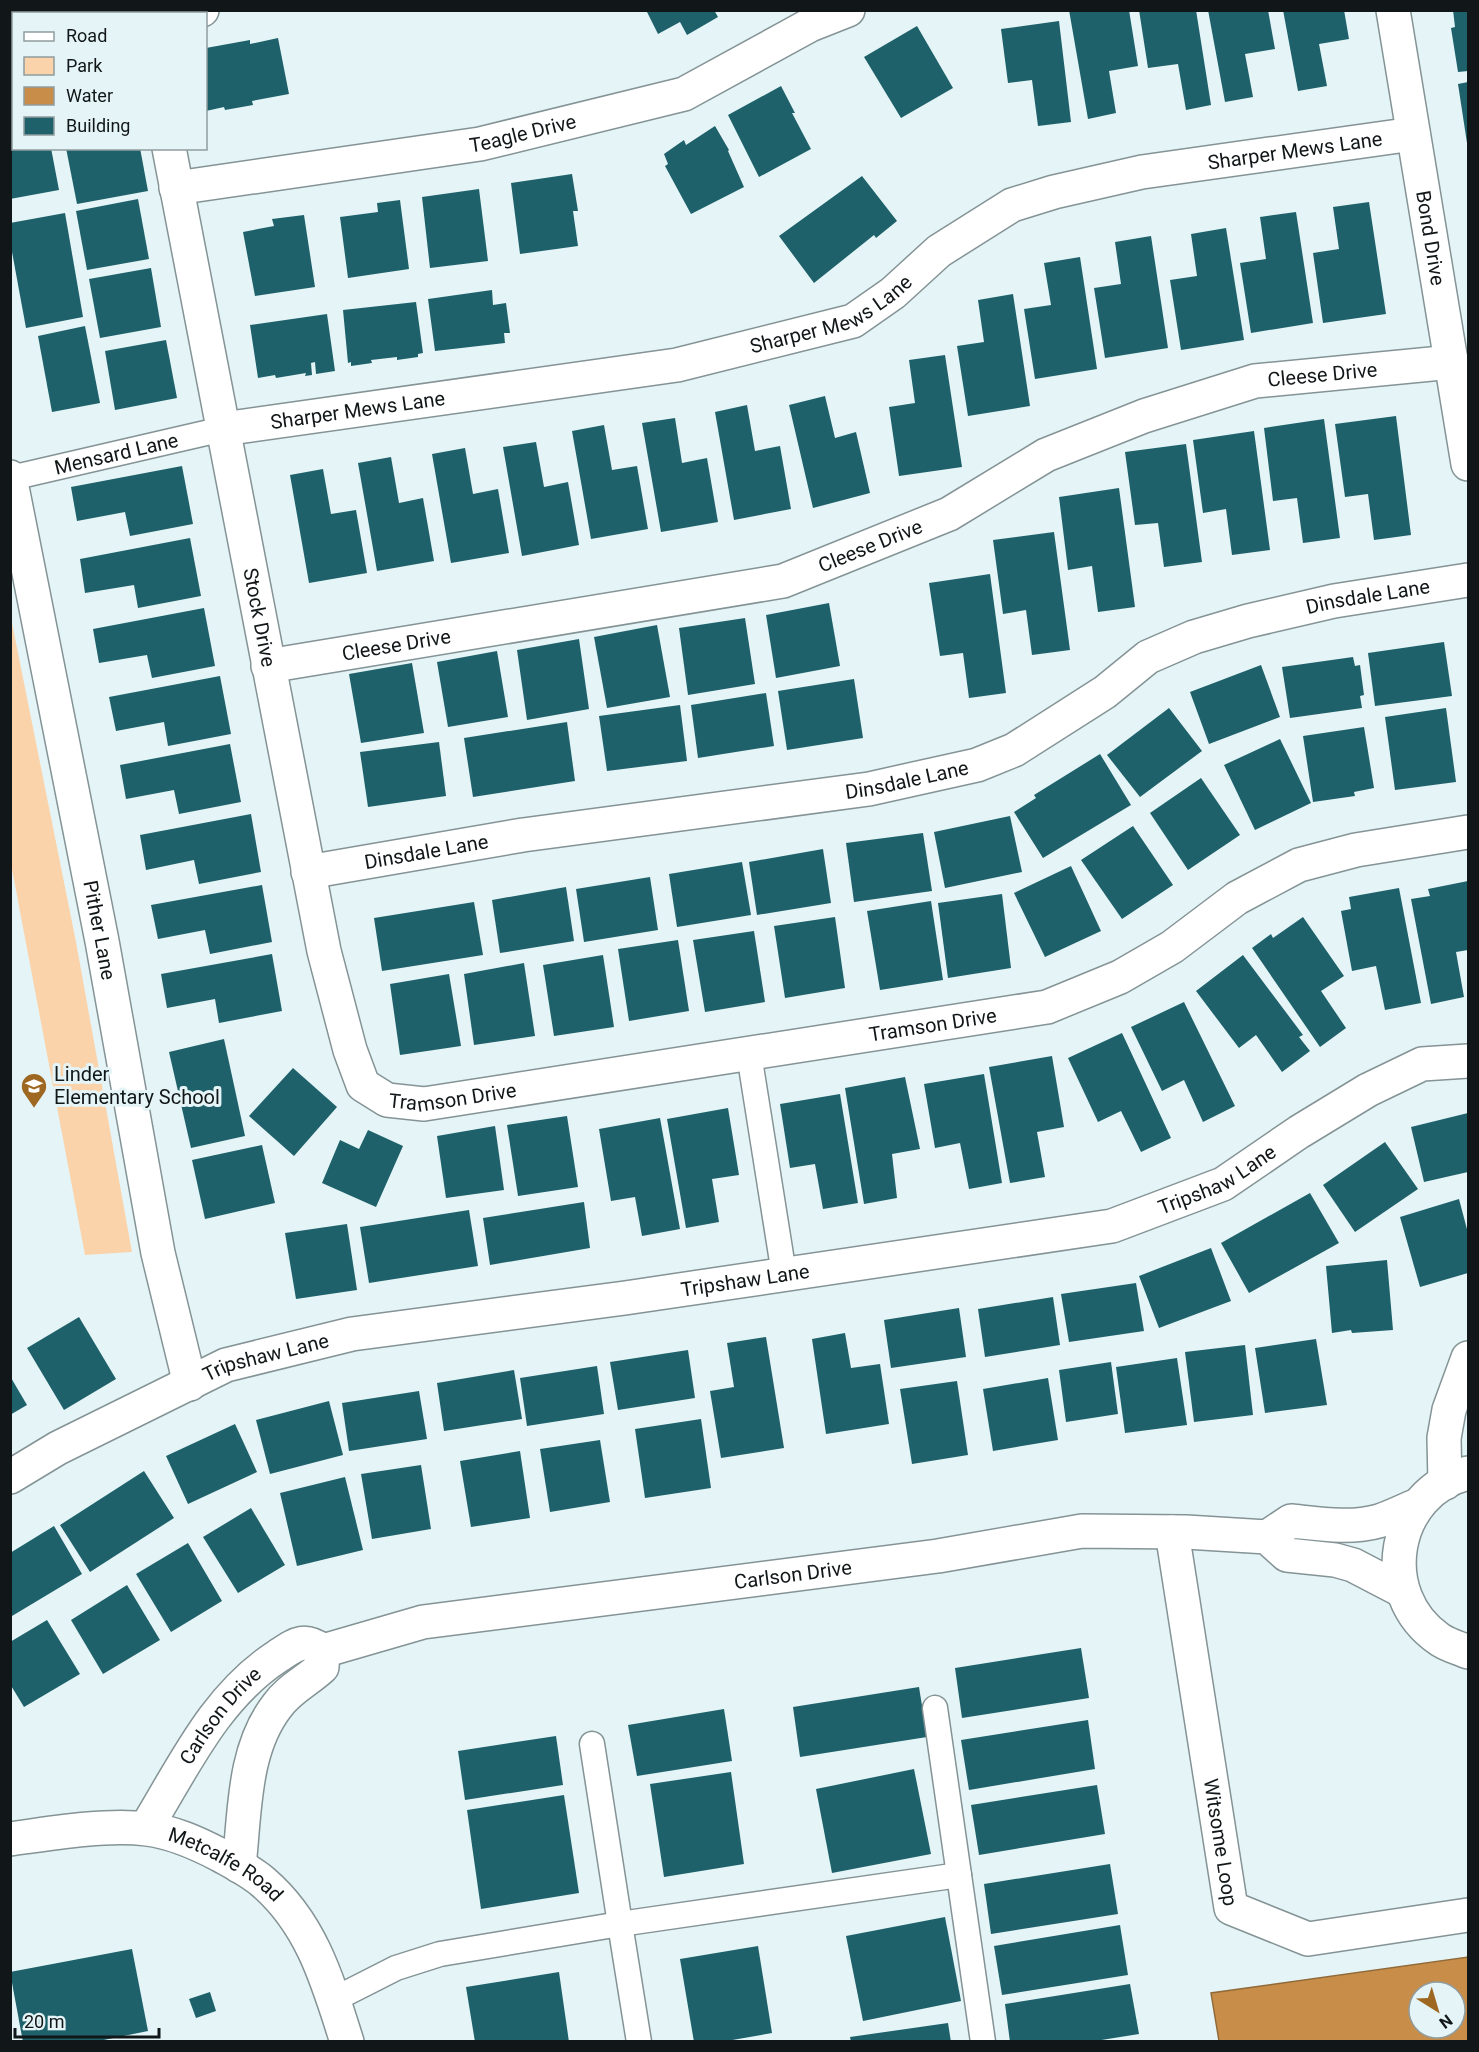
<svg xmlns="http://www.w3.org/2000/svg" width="1479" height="2052" viewBox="0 0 1479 2052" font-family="Roboto,sans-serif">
  <rect width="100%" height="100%" fill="#e5f5f7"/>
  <!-- green -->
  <path fill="#fad3ab" d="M11 618 76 942 132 1252 85 1255 11 864Z"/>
  <!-- water -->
  <path fill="#c88d49" stroke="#916a3a" stroke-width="1.5" fill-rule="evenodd" d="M1468 1957V2041H1219L1211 1993ZM1419 1992H1455V2028H1419Z"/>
  <!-- building -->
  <g fill="#1e616a">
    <path d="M10 10H20L21 14H14V35L10 36Z"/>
    <rect x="37" y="10" width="68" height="4"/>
    <path d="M646 10H714L718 17 687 35 680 22 658 34Z"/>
    <path d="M1069 10H1129L1138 66 1109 71 1116 113 1088 119Z"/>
    <path d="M1139 10H1196L1211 105 1186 110 1178 64 1148 68Z"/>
    <path d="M1208 10H1268L1275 49 1245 54 1253 97 1225 102Z"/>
    <path d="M1283 10H1344L1349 39 1319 44 1327 86 1298 91Z"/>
    <path d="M1453 10H1468V71L1458 72 1451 28 1455 27Z"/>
    <path d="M1059 21 1071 122 1038 126 1032 80 1008 83 1001 29Z"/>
    <path d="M917 26 953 88 901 118 864 57Z"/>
    <path d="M278 38 289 94 252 101 253 105 225 110 224 107 206 111V48L250 40V44Z"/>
    <path d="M1468 82V143H1467L1458 84Z"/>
    <path d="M781 86 795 113H792L811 149 759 177 728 115Z"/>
    <path d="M10 122H14V148H51L59 190 10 199Z"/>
    <path d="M715 126 729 150 728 151 744 187 691 214 665 166 668 164 664 154 684 140 686 145Z"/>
    <path d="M66 148H140L148 191 77 204Z"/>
    <path d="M572 174 578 211H573L578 246 520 254 511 183Z"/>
    <path d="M862 176 897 221 876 238 874 235 814 283 779 236Z"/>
    <path d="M479 189 488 261 430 268 422 197Z"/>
    <path d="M138 199 149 259 87 270 76 211Z"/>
    <path d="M400 200 409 269 348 278 340 217 378 212 377 203Z"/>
    <path d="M1369 202 1386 314 1323 323 1313 253 1339 249 1333 207Z"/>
    <path d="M1296 212 1313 323 1251 333 1240 263 1266 259 1260 217Z"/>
    <path d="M65 213 83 317 26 328 10 241V223Z"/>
    <path d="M304 215 315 287 255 296 243 232 274 226 272 219Z"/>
    <path d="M1226 228 1244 340 1181 350 1170 280 1197 276 1191 234Z"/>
    <path d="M1151 236 1168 348 1105 358 1094 288 1121 284 1115 242Z"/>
    <path d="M1080 257 1097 369 1035 379 1024 309 1051 305 1044 263Z"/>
    <path d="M151 268 161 327 100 338 89 279Z"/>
    <path d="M492 290 493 305 506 303 510 333H504L505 343 435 351 428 299Z"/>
    <path d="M1013 294 1030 406 968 416 957 346 984 342 978 300Z"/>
    <path d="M416 302 423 353 418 354V357L397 360V357L371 360 372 363 351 366V362L348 363 343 310Z"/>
    <path d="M327 314 335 371 316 374 315 362 311 363 312 375 305 376 306 373 276 378 275 375 258 378 250 325Z"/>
    <path d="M85 326 100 403 52 412 38 336Z"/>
    <path d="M166 340 177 398 115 410 105 351Z"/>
    <path d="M945 355 962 467 899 476 889 407 915 403 909 360Z"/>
    <path d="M825 396 835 438 856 432 870 493 813 508 789 405Z"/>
    <path d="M747 405 755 451 780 446 791 509 734 520 715 412Z"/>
    <path d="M1396 416 1411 535 1374 540 1368 494 1345 497 1335 424Z"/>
    <path d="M675 418 682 463 707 458 718 522 661 532 642 423Z"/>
    <path d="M1324 419 1340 538 1303 543 1297 498 1273 501 1264 428Z"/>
    <path d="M604 425 612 470 637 466 648 529 591 539 572 431Z"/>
    <path d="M1254 431 1270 550 1232 555 1226 509 1203 513 1193 440Z"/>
    <path d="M536 442 544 487 568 482 579 545 522 556 503 447Z"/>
    <path d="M1186 444 1202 562 1164 567 1158 523 1135 525 1125 452Z"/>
    <path d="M465 448 473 494 498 489 509 553 451 563 432 454Z"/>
    <path d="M391 457 399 503 423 498 434 561 377 571 358 463Z"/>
    <path d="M182 466 193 524 130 536 125 512 77 521 71 487Z"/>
    <path d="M323 469 331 514 356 510 367 573 309 583 290 475Z"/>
    <path d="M1119 488 1135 607 1098 612 1092 566 1068 570 1059 497Z"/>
    <path d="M1054 532 1070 650 1032 655 1026 610 1003 614 993 540Z"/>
    <path d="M190 538 201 596 138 608 134 585 85 593 80 559Z"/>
    <path d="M990 574 1006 693 969 698 963 653 940 656 929 583Z"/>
    <path d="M829 603 840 666 776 678 766 615Z"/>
    <path d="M204 608 215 666 152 678 147 655 99 663 93 629Z"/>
    <path d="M745 618 755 684 688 695 679 628Z"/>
    <path d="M657 625 670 697 607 708 594 637Z"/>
    <path d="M579 639 589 709 527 720 517 650Z"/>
    <path d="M1444 642 1452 696 1375 706 1368 653Z"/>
    <path d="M497 651 508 717 448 727 437 662Z"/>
    <path d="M1353 657 1355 666 1360 665 1364 695 1360 696 1362 708 1290 718 1282 667Z"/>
    <path d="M412 663 424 733 361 743 349 674Z"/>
    <path d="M1261 665 1280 717 1209 744 1190 692Z"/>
    <path d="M220 676 231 734 168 746 164 722 116 731 109 697Z"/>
    <path d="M854 679 863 738 787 750 778 691Z"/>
    <path d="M766 693 774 746 698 758 691 705Z"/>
    <path d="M680 705 687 761 607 771 599 716Z"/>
    <path d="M1169 708 1202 751 1140 797 1107 755Z"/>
    <path d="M1446 708 1456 782 1395 790 1385 717Z"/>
    <path d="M567 722 575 781 473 797 464 738Z"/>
    <path d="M1364 727 1374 788 1354 792 1355 796 1313 802 1303 736Z"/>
    <path d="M1280 739 1311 803 1255 830 1224 765Z"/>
    <path d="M439 742 446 796 368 807 360 752Z"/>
    <path d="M230 744 241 802 179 814 174 790 126 799 120 765Z"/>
    <path d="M1100 754 1131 805 1043 858 1014 812 1036 798 1034 795Z"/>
    <path d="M1201 778 1240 835 1188 870 1150 813Z"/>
    <path d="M251 814 261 872 199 884 194 860 146 870 140 835Z"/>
    <path d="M1010 816 1022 872 945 888 934 832Z"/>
    <path d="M1133 826 1173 885 1122 919 1081 860Z"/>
    <path d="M923 833 932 891 854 902 846 843Z"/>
    <path d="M823 849 831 903 757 915 749 862Z"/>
    <path d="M742 862 751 915 677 927 669 874Z"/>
    <path d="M1071 866 1101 931 1045 957 1014 893Z"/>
    <path d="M650 877 658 930 584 942 576 889Z"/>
    <path d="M1468 881V950L1456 952 1464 997 1431 1004 1411 899 1430 896 1428 889Z"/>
    <path d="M262 885 272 942 210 954 205 930 158 939 151 905Z"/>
    <path d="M566 887 574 941 500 953 492 900Z"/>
    <path d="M1399 888 1421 1003 1385 1010 1376 966 1352 971 1341 911 1351 909 1349 897Z"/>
    <path d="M1002 894 1011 968 948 978 938 903Z"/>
    <path d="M931 901 943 980 880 990 867 911Z"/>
    <path d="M474 902 483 955 382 971 374 918Z"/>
    <path d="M835 917 845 988 785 998 774 926Z"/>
    <path d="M1303 917 1344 976 1321 991 1346 1028 1320 1047 1252 948 1271 934 1273 938Z"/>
    <path d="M754 931 765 1002 705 1012 693 940Z"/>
    <path d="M678 940 689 1011 629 1021 618 949Z"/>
    <path d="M272 954 282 1011 219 1023 215 999 167 1008 161 974Z"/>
    <path d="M603 955 614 1027 554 1036 543 965Z"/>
    <path d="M1243 955 1303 1035 1299 1037 1310 1051 1282 1072 1256 1035 1239 1048 1196 991Z"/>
    <path d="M524 963 535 1036 474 1045 464 974Z"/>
    <path d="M449 974 461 1046 400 1055 390 984Z"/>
    <path d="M1184 1002 1235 1106 1203 1122 1184 1080 1162 1091 1131 1027Z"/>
    <path d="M1122 1033 1171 1138 1141 1152 1121 1111 1098 1122 1068 1058Z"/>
    <path d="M224 1039 245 1136 191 1148 169 1052Z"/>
    <path d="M1052 1056 1064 1127 1037 1132 1045 1177 1010 1183 989 1067Z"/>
    <path d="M293 1068 337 1107 294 1156 249 1116Z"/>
    <path d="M984 1074 1002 1183 969 1189 960 1143 935 1148 924 1084Z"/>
    <path d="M905 1077 920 1149 892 1154 897 1198 864 1204 845 1088Z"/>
    <path d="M840 1094 858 1203 823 1209 815 1164 790 1168 780 1104Z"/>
    <path d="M728 1108 739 1175 712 1179 719 1222 686 1228 667 1119Z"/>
    <path d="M1468 1113V1172L1424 1182 1411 1127Z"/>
    <path d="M567 1116 578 1187 518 1196 507 1125Z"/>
    <path d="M660 1118 680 1229 642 1236 635 1197 611 1201 599 1129Z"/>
    <path d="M495 1126 504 1190 446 1198 437 1136Z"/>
    <path d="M368 1130 403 1146 376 1207 322 1183 340 1140 359 1149Z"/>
    <path d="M1385 1142 1418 1189 1355 1232 1323 1185Z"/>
    <path d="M262 1145 275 1203 205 1219 192 1160Z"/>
    <path d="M1310 1193 1339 1243 1249 1293 1221 1243Z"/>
    <path d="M1459 1199 1468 1233V1273L1420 1287 1400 1217Z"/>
    <path d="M584 1202 590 1248 490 1265 483 1218Z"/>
    <path d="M469 1210 478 1266 369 1283 360 1227Z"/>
    <path d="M347 1224 357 1290 296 1299 285 1233Z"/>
    <path d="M1211 1248 1231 1301 1159 1328 1139 1276Z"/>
    <path d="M1387 1260 1393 1330 1352 1333 1351 1330 1332 1333 1326 1266Z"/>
    <path d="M1136 1283 1144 1331 1069 1342 1061 1294Z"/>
    <path d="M1053 1297 1060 1345 985 1357 978 1309Z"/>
    <path d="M959 1308 966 1357 891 1368 884 1320Z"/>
    <path d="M79 1317 116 1379 64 1410 27 1348Z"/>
    <path d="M845 1333 851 1368 880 1364 889 1424 826 1434 812 1339Z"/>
    <path d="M766 1337 784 1448 721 1458 710 1391 734 1387 727 1343Z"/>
    <path d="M1316 1339 1327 1405 1265 1413 1255 1348Z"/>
    <path d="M1245 1345 1253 1415 1194 1422 1185 1352Z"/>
    <path d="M688 1350 695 1398 618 1410 610 1362Z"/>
    <path d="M1177 1358 1187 1425 1125 1433 1116 1367Z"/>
    <path d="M1111 1362 1118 1414 1066 1422 1059 1370Z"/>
    <path d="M597 1366 604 1414 527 1426 520 1378Z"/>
    <path d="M514 1370 522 1419 444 1431 437 1383Z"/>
    <path d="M10 1376 27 1405 10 1415Z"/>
    <path d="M1048 1378 1058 1440 993 1451 983 1389Z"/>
    <path d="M957 1381 968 1455 912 1464 900 1389Z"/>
    <path d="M419 1391 427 1439 349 1451 342 1403Z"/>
    <path d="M329 1401 343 1455 270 1474 256 1420Z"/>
    <path d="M701 1419 711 1488 645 1498 635 1429Z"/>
    <path d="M235 1424 257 1472 188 1504 166 1456Z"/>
    <path d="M600 1440 610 1502 550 1512 540 1449Z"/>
    <path d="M520 1451 530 1518 471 1527 460 1461Z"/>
    <path d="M421 1465 431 1529 372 1539 361 1474Z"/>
    <path d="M144 1471 174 1518 90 1572 60 1525Z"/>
    <path d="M345 1477 363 1550 297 1566 280 1493Z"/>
    <path d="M251 1508 285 1565 238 1593 203 1537Z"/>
    <path d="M54 1526 82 1574 12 1616 10 1613V1553Z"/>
    <path d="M188 1543 222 1601 171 1632 136 1574Z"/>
    <path d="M127 1585 160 1640 103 1674 71 1620Z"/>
    <path d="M47 1620 80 1674 24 1707 10 1684V1642Z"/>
    <path d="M1081 1648 1089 1698 962 1718 955 1668Z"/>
    <path d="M919 1687 927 1737 800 1757 793 1707Z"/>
    <path d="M724 1709 732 1761 637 1776 628 1725Z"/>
    <path d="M1088 1720 1095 1769 969 1790 961 1740Z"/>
    <path d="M556 1736 563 1785 465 1800 458 1751Z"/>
    <path d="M914 1769 931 1854 832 1873 816 1789Z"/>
    <path d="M731 1772 744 1864 664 1877 650 1784Z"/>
    <path d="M1097 1785 1105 1834 979 1855 971 1805Z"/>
    <path d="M564 1795 579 1893 481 1909 467 1810Z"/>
    <path d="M1110 1864 1118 1914 991 1934 984 1884Z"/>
    <path d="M945 1917 961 2001 863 2021 846 1936Z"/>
    <path d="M1120 1925 1128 1975 1002 1995 994 1946Z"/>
    <path d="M758 1946 772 2033 721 2042H694L680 1959Z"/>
    <path d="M132 1949 148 2031 94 2042H23L10 1972Z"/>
    <path d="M559 1972 569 2042H475L466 1987Z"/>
    <path d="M1130 1984 1139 2034 1089 2042H1010L1005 2004Z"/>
    <path d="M210 1992 216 2011 196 2018 189 1999Z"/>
    <path d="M948 2023 951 2042H851L850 2037Z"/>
  </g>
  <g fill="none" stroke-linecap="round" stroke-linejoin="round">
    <!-- lane casing -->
    <g stroke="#849395" stroke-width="27">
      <g id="lane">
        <path id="s1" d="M11 478 223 429"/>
        <path d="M749 1054 784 1274"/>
        <path d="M935 1708 983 2042"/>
        <path d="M592 1744 620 1924 959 1875"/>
        <path d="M333 2000 396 1968 440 1954 620 1924 639 2042"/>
      </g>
    </g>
    <!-- street casing -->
    <g stroke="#849395" stroke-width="36">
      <g id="street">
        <path d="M141 10 142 14"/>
        <path id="s2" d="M1393 10 1468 464"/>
        <path d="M189 14 202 10"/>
        <path id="s3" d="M169 148 324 951 350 1050 363 1085 387 1100 424 1104 1047 1007 1120 977 1172 947 1237 898 1299 865 1356 850 1468 832"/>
        <path id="s4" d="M176 188 480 144 684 94 810 25 848 10"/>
        <path id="s5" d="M223 429 677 365 853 321 893 293 939 251 1012 205 1054 192 1142 172 1413 134"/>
        <path id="s6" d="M10 477 102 941 158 1253 190 1384"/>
        <path id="s7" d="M268 666 783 581 949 514 1046 455 1144 416 1255 381 1452 362"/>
        <path id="s8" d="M308 872 523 835 869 789 977 765 1014 750 1105 692 1148 657 1194 637 1248 621 1334 601 1468 580"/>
        <path d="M1468 1473C1392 1492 1374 1594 1439 1639 1447 1645 1459 1648 1468 1652"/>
        <path id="s9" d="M10 1477 58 1448 226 1365 352 1334 625 1298 1112 1226 1223 1184 1299 1132 1368 1090 1422 1064 1468 1061"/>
        <path d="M1445 1483 1444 1438 1449 1410 1468 1358"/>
        <path id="s10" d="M1172 1532 1231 1908 1308 1939 1468 1915"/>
        <path d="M1267 1537 1291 1521C1320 1524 1351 1529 1379 1521 1392 1517 1405 1510 1418 1505"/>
        <path id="s11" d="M323 1651 423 1622 938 1556 1082 1531 1186 1532 1267 1537 1287 1555 1335 1560 1353 1565 1403 1591"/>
        <path id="s12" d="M146 1828C184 1766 215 1697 278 1656 296 1644 304 1637 323 1651"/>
        <path id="s13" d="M10 1839C52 1833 106 1824 147 1829 173 1832 197 1843 220 1855 234 1863 250 1871 263 1882 312 1924 328 1982 347 2042"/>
        <path d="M239 1866C245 1812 243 1750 277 1706 289 1689 307 1681 322 1667L323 1651"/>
      </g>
    </g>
    <!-- lane -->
    <use href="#lane" stroke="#fff" stroke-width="24"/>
    <!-- street -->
    <use href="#street" stroke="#fff" stroke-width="33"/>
  </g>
  <!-- icons -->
  <defs>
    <g id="school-pin" transform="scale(1.35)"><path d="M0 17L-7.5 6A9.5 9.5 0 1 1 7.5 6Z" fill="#9e6822" stroke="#e5f5f7"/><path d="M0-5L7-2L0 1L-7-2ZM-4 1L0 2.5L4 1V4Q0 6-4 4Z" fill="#fff"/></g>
  </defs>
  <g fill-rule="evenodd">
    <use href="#school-pin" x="34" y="1086"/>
  </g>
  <g text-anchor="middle" stroke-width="6" stroke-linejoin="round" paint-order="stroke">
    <!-- street labels -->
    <g font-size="20" fill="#111718" stroke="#e5f5f7">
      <text dy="7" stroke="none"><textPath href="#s4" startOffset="351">Teagle Drive</textPath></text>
      <text dy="7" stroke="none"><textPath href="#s5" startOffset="1126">Sharper Mews Lane</textPath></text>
      <text dy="7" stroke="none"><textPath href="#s2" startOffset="231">Bond Drive</textPath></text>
      <text dy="7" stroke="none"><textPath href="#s5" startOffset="622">Sharper Mews Lane</textPath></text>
      <text dy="7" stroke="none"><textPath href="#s7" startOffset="1104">Cleese Drive</textPath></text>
      <text dy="7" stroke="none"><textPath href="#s5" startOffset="136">Sharper Mews Lane</textPath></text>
      <text dy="7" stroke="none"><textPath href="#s1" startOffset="108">Mensard Lane</textPath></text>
      <text dy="7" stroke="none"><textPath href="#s7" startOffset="616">Cleese Drive</textPath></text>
      <text dy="7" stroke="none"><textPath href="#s8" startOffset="1110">Dinsdale Lane</textPath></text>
      <text dy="7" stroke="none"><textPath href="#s3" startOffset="478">Stock Drive</textPath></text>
      <text dy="7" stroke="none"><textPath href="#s7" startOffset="130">Cleese Drive</textPath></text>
      <text dy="7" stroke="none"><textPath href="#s8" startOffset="606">Dinsdale Lane</textPath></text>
      <text dy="7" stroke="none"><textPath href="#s8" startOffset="120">Dinsdale Lane</textPath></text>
      <text dy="7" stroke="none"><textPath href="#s6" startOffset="462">Pither Lane</textPath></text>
      <text dy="7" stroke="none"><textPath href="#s3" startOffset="1538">Tramson Drive</textPath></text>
      <text dy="7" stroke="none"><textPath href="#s3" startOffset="1052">Tramson Drive</textPath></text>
      <text dy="7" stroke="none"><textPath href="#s9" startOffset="1256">Tripshaw Lane</textPath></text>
      <text dy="7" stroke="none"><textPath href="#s9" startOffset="770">Tripshaw Lane</textPath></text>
      <text dy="7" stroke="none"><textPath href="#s9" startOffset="284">Tripshaw Lane</textPath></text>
      <text dy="7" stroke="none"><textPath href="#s11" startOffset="477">Carlson Drive</textPath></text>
      <text dy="7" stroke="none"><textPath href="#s12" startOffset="135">Carlson Drive</textPath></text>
      <text dy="7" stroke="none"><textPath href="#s10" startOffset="314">Witsome Loop</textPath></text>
      <text dy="7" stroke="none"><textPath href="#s13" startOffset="225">Metcalfe Road</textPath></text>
    </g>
    <!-- poi labels -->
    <g font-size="20" fill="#111718" stroke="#e5f5f7" text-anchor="start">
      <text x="54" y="1081">Linder<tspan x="54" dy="23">Elementary School</tspan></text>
    </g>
  </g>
  <!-- border -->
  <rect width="1479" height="2052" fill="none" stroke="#111718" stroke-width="24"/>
  <!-- legend -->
  <rect x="12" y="12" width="195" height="138" fill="#e5f5f7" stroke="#909c9e" stroke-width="1.5"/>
  <rect x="24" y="32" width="30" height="9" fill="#ffffff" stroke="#909c9e" stroke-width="1.5"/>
  <text x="66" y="42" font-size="18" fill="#111718">Road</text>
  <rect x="24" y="57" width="30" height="18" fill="#fad3ab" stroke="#909c9e" stroke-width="1.5"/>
  <text x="66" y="72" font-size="18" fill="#111718">Park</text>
  <rect x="24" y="87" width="30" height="18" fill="#c88d49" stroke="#909c9e" stroke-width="1.5"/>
  <text x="66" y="102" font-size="18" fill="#111718">Water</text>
  <rect x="24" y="117" width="30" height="18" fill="#1e616a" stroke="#909c9e" stroke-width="1.5"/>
  <text x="66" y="132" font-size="18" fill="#111718">Building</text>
  <!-- north arrow -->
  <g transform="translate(1437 2010) rotate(143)"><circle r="28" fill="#e5f5f7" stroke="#909c9e" stroke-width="1.5"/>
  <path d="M0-4.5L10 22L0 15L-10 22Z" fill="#9e6822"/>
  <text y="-9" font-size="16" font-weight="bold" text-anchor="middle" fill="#111718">N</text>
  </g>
  <!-- scale -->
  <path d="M15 2028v9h144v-9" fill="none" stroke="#111718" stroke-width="3"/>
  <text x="24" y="2028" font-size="18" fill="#111718" stroke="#e5f5f7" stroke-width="4.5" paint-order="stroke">20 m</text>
</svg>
